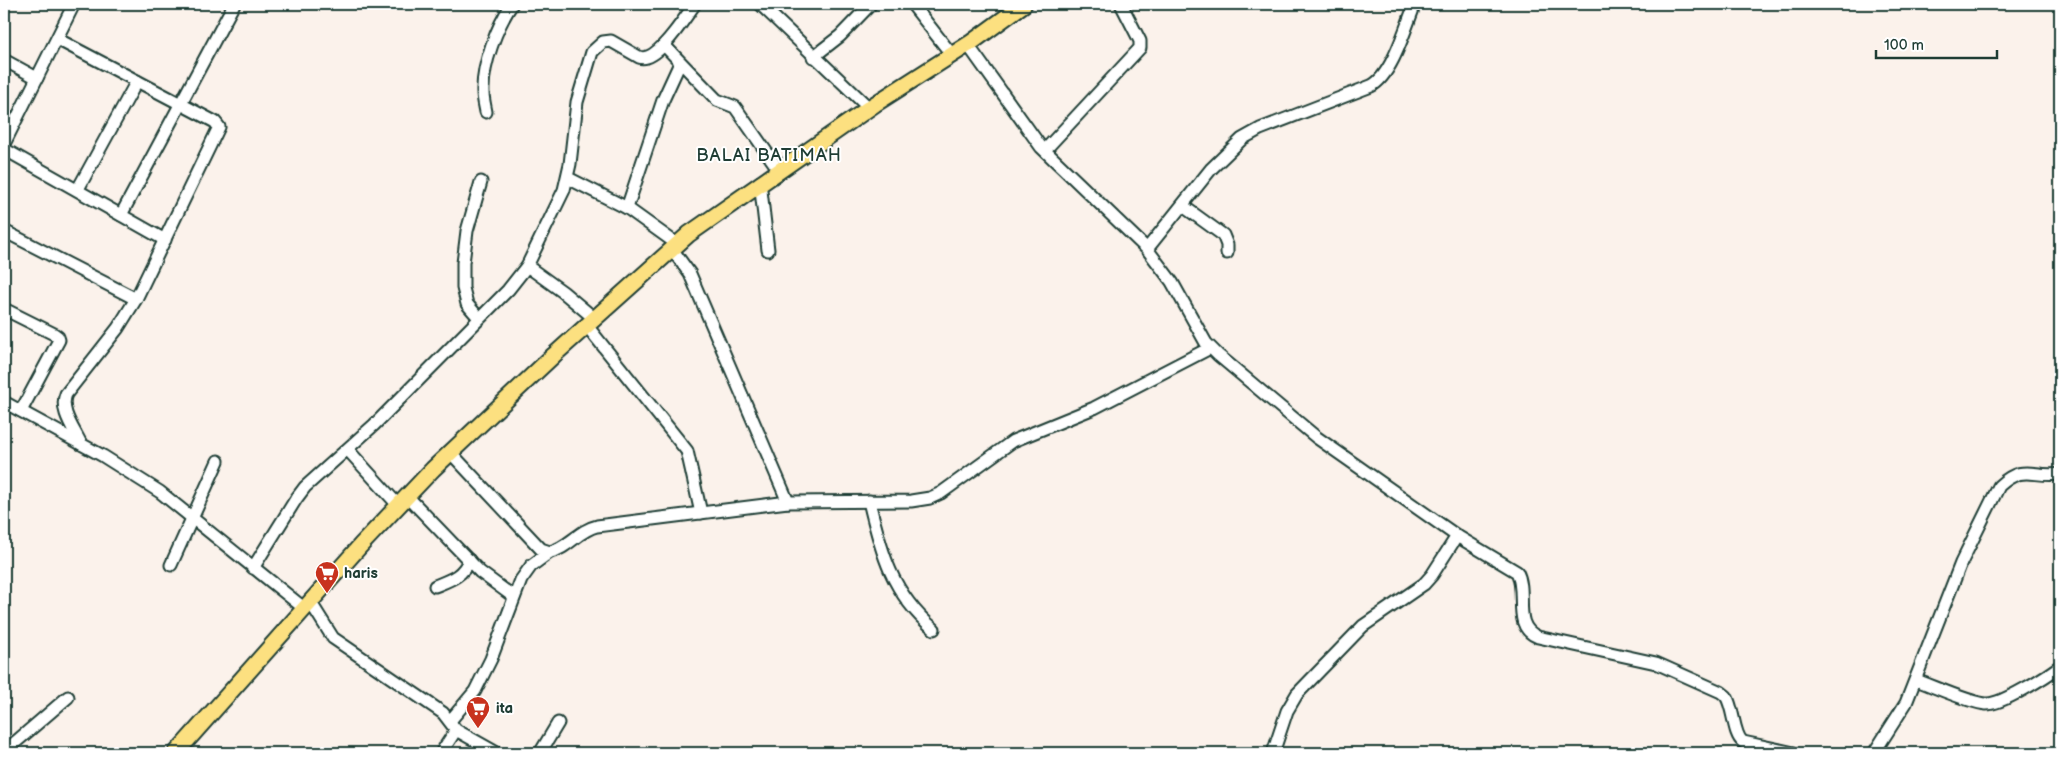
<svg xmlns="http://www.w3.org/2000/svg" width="2064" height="757" viewBox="0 0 2064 757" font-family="'Balsamiq Sans',sans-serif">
  <rect width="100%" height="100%" fill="#fbf2eb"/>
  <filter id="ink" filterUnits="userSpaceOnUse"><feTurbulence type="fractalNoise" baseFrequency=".02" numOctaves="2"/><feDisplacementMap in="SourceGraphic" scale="10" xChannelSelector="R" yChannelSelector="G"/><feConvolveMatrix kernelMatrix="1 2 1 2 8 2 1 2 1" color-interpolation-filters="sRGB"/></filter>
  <g filter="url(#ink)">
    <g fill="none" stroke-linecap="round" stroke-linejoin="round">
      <!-- minor casing -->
      <g stroke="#1f3d34" stroke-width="15">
        <g id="minor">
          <path d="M760 4 869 108"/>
          <path d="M912 4 952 55"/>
          <path d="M57 39 215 122 219 127 136 299 118 328 66 394C59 410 74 429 81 444"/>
          <path d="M664 45 717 100 735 107 779 170"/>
          <path d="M968 45 1041 147 1147 249 1172 282 1206 343 1218 355 1316 437 1457 536 1517 572C1528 593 1511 626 1538 637L1656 663 1721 692 1726 696C1734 708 1733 735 1743 742L1794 753"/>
          <path d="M813 57 840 36 871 4"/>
          <path d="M4 60 37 78"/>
          <path d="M486 112C485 106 483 99 483 92 482 65 497 26 512 4"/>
          <path d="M4 144 74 4"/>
          <path d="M4 149 165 240"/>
          <path d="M1045 150 1140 48V41L1121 4"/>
          <path d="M568 178 627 208 677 244"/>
          <path d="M760 182 768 250"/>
          <path d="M78 189 137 81"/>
          <path d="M1183 206 1223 235 1227 245V253"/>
          <path d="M627 208 663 100 680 63"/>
          <path d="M121 215 234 4"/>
          <path d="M4 231 136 299"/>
          <path d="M672 249 690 274 788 502"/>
          <path d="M1147 249 1211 169 1242 139 1260 129 1371 86C1392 76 1406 26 1415 4"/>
          <path d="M527 266 563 292 595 319"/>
          <path d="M4 309 54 334 58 337 59 340 21 411"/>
          <path d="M479 318 467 304 463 288V263L467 231 481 182"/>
          <path d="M587 326 687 451 701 513"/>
          <path d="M4 402 103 456 160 492 305 609"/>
          <path d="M348 450 398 505"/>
          <path d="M450 452 541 549 550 552C567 549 579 530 597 526L788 502 911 501 930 498 941 493 1013 441 1094 408 1210 348"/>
          <path d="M407 496 480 572 514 597"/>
          <path d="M869 501C881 552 892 594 934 629"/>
          <path d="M171 565 218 461"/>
          <path d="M253 568 296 499 305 487 374 425 508 290 527 266 564 190 570 164 577 102 592 52 603 42 611 41 639 57C657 64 685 17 695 4"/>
          <path d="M435 586C450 580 463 576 469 560"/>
          <path d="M311 603 333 638 443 713 456 730 497 753"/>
          <path d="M1916 680C1933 686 1970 703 1986 704 2001 705 2047 676 2060 666"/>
          <path d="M450 721 475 691 491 659 521 580 531 566 550 552"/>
          <path d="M4 752 68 697"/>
          <path d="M441 753 456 730"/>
          <path d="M540 753 558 723"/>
          <path d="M1273 753 1287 711 1297 694 1363 626 1424 584 1432 575 1457 536"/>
          <path d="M1874 753 1906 703 1961 563 1999 486C2024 463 2032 478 2060 474"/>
        </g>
      </g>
      <!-- major casing -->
      <g stroke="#1f3d34" stroke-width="19">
        <path id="major" d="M176 753 361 545 433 469 554 355 689 234 875 104 972 42 1024 4"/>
      </g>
      <!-- minor -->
      <use href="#minor" stroke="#fff" stroke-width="11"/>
      <!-- major -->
      <use href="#major" stroke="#fce080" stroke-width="15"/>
    </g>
  </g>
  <!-- icons -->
  <defs>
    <g id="supermarket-pin" transform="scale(1.25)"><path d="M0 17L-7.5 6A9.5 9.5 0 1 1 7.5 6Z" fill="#c8321e" stroke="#fff"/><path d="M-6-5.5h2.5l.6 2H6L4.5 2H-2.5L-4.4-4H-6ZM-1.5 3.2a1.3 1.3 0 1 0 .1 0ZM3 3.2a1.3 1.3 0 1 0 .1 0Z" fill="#fff"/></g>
  </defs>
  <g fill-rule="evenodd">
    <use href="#supermarket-pin" x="327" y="573"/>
    <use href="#supermarket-pin" x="478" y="708"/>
  </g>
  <g text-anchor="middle" stroke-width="4" stroke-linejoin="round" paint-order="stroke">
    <!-- poi labels -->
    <g font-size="15" font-weight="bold" fill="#1f3d34" stroke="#fff" text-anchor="start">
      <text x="344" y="578">haris</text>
      <text x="496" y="713">ita</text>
    </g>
    <!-- quarter labels -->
    <g font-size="18" letter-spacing="1" fill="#1f3d34" stroke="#fff">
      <text x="769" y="161">BALAI BATIMAH</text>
    </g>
  </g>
  <!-- margin -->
  <rect width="2064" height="757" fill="none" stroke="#fff" stroke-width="20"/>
  <rect x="10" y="10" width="2044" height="737" fill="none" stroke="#1f3d34" stroke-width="2" filter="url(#ink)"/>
  <!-- scale -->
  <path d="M1876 50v8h121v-8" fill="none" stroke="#1f3d34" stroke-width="2.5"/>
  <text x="1884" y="50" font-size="15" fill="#1f3d34" stroke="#ffffff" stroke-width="4" paint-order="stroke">100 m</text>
</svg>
